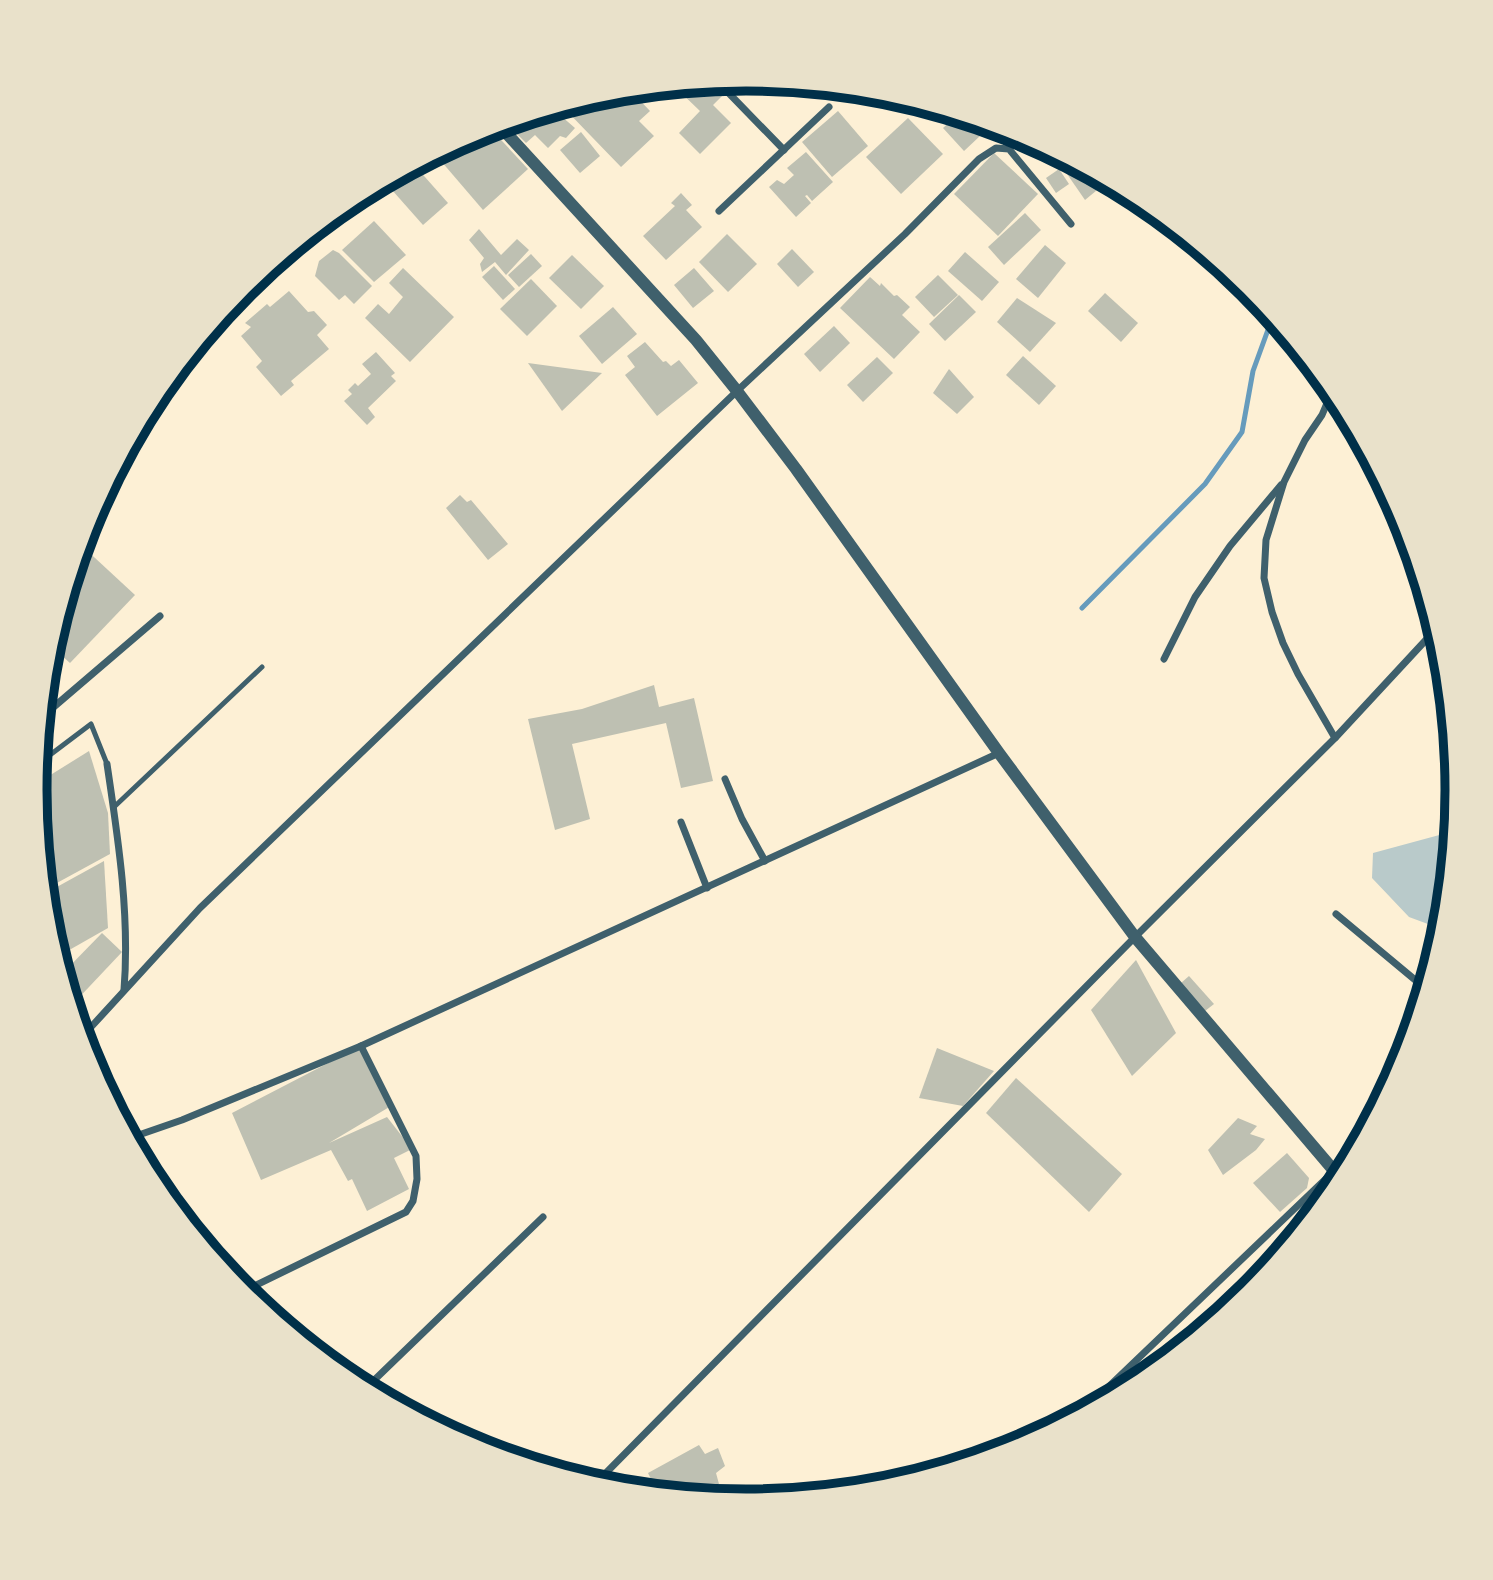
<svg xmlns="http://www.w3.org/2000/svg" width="1493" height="1580" viewBox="0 0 1493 1580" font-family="'Work Sans',sans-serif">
  <rect width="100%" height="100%" fill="#fdf0d5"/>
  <!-- green -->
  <path fill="#b9caca" d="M1457 800 1444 929V930L1409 917 1372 878 1373 853 1443 834Z"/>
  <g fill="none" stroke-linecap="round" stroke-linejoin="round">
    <!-- stream -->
    <g stroke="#669bbc" stroke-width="5">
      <path d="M1407 530 1403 536V554L1421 575"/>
      <path d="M1082 608 1205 484 1242 432 1253 371 1273 316"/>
    </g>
  </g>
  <!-- building -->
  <g fill="#bec0b2">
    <path d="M755 79 787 82 770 96Z"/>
    <path d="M710 82 723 95 713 105 731 123 700 154 679 133 700 111 674 86Z"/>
    <path d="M630 90 650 111 639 121 654 136 621 167 562 106 608 92Z"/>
    <path d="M553 109 575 128 566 138 560 136 548 148 535 135 526 143 506 123Z"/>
    <path d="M838 111 868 146 832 177 802 142Z"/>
    <path d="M958 114 989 124 978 134 980 136 964 151 943 128Z"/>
    <path d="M908 118 943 154 901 194 866 157Z"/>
    <path d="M490 128 528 169 483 210 435 154 475 133Z"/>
    <path d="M581 132 600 156 580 173 560 150Z"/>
    <path d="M806 152 833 182 812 201 807 195 805 196 811 203 796 217 769 187 777 180 784 184 794 175 787 168Z"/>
    <path d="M994 153 1038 194 998 236 954 194Z"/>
    <path d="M1082 167 1108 181 1085 200 1065 171Z"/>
    <path d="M417 168 448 203 423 225 392 190Z"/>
    <path d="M1059 169 1069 184 1056 193 1046 178Z"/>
    <path d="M681 193 692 205 686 210 702 227 666 260 643 236 675 206 671 203Z"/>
    <path d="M1025 213 1041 230 1004 265 988 247Z"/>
    <path d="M374 221 406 255 374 282 342 250Z"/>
    <path d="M479 229 501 255 517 239 529 250 506 275 495 262 482 272 480 264 484 258 469 240Z"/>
    <path d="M727 234 757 264 728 292 699 262Z"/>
    <path d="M1045 245 1066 263 1038 298 1016 279Z"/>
    <path d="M792 249 814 272 798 287 777 264Z"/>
    <path d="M333 250 339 253 372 286 354 304 345 295 339 300 315 276 319 261Z"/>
    <path d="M965 252 999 282 982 301 948 271Z"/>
    <path d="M531 254 542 266 519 287 508 275Z"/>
    <path d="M572 255 604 286 581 309 549 278Z"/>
    <path d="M494 266 515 289 503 300 482 277Z"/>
    <path d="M403 268 454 317 410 362 365 318 378 304 389 314 403 297 389 283Z"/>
    <path d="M694 268 714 291 693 308 674 285Z"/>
    <path d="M938 275 958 295 934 317 915 297Z"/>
    <path d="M870 277 880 286 881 283 894 296 897 295 910 307 902 315 920 332 894 359 840 308Z"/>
    <path d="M531 279 557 306 527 336 500 309Z"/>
    <path d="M289 291 308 312 314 311 327 325 317 335 329 349 291 381 294 385 281 396 256 367 262 361 241 336 251 327 245 323 267 304 270 307Z"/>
    <path d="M1105 293 1138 323 1121 342 1088 311Z"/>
    <path d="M959 295 976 312 945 341 929 324Z"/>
    <path d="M1017 298 1056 323 1030 352 997 322Z"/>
    <path d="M613 307 637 334 602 364 579 336Z"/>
    <path d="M834 326 850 343 820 372 804 354Z"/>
    <path d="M645 342 663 362 666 361 671 366 679 360 698 383 657 416 625 375 635 367 627 356Z"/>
    <path d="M376 352 395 373 391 376 396 381 368 408 375 417 367 425 344 401 352 394 348 390 355 383 358 386 371 374 362 364Z"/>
    <path d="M1023 356 1056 386 1039 405 1006 375Z"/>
    <path d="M877 357 893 373 863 402 847 385Z"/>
    <path d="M528 363 602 373 562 411Z"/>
    <path d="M949 369 974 397 957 414 933 393Z"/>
    <path d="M460 495 467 502 471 500 508 544 488 560 446 508Z"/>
    <path d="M81 545 135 595 70 663 50 645Z"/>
    <path d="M654 685 659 707 694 698 713 781 681 788 666 723 572 744 590 819 555 830 528 719 582 709Z"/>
    <path d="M89 751 108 813 110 854 55 884 36 784Z"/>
    <path d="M104 861 108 928 57 957 55 888Z"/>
    <path d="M102 933 122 952 72 1005 62 974Z"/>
    <path d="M1136 960 1176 1033 1132 1076 1091 1010Z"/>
    <path d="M1189 976 1214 1004 1205 1011 1181 983Z"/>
    <path d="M361 1046 391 1106 329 1143 387 1117 412 1149 394 1158 409 1189 367 1211 352 1179 348 1181 331 1150 261 1180 232 1113Z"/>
    <path d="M937 1048 994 1071 963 1106 919 1098Z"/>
    <path d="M1016 1078 1122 1174 1089 1212 986 1113Z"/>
    <path d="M1238 1118 1257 1126 1250 1134 1265 1139 1256 1150 1223 1175 1208 1150Z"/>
    <path d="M1287 1153 1309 1178 1307 1188 1280 1212 1253 1183Z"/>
    <path d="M699 1445 705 1454 718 1448 725 1466 716 1473 719 1484 693 1496 658 1493 648 1473Z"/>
  </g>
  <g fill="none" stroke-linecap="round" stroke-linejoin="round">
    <!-- service -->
    <g stroke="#3f606c" stroke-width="5">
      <path d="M38 764 91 724 107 764"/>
      <path d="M114 807 262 667"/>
    </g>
    <!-- minor -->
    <g stroke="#3f606c" stroke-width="7">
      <path d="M717 81 784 150"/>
      <path d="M719 211 829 107"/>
      <path d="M227 307 264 270"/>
      <path d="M1333 389 1322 415 1305 440 1284 482 1266 540 1264 578 1272 612 1283 643 1298 674 1335 738"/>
      <path d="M1164 659 1195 597 1230 546 1281 485"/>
      <path d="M42 717 160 616"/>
      <path d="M107 764C118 838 130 915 124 990"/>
      <path d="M725 779 742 819 765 861"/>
      <path d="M681 822 707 888"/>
      <path d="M1336 914 1426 989"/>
      <path d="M80 1032 92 1026 200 908 737 391 905 234 979 159 996 148 1009 149 1071 224"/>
      <path d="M130 1138 182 1120 361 1046 999 753"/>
      <path d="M242 1292 406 1212 413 1201 417 1179 416 1156 361 1046"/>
      <path d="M365 1389 543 1217"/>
      <path d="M1078 1416 1358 1148"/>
      <path d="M595 1484 1135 937 1335 738 1437 628"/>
    </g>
    <!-- tertiary -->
    <path stroke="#3f606c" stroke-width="12" d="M499 125 696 340 737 391 796 469 999 753 1135 937 1341 1179"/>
  </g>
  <!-- crop -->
  <path d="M0 0H1493V1580H0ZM47 790a699 699 0 1 1 1398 0a699 699 0 1 1-1398 0Z" fill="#e9e1ca" fill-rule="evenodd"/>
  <path fill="none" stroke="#003049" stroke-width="9" d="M47 790a699 699 0 1 1 1398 0a699 699 0 1 1-1398 0Z"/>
</svg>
